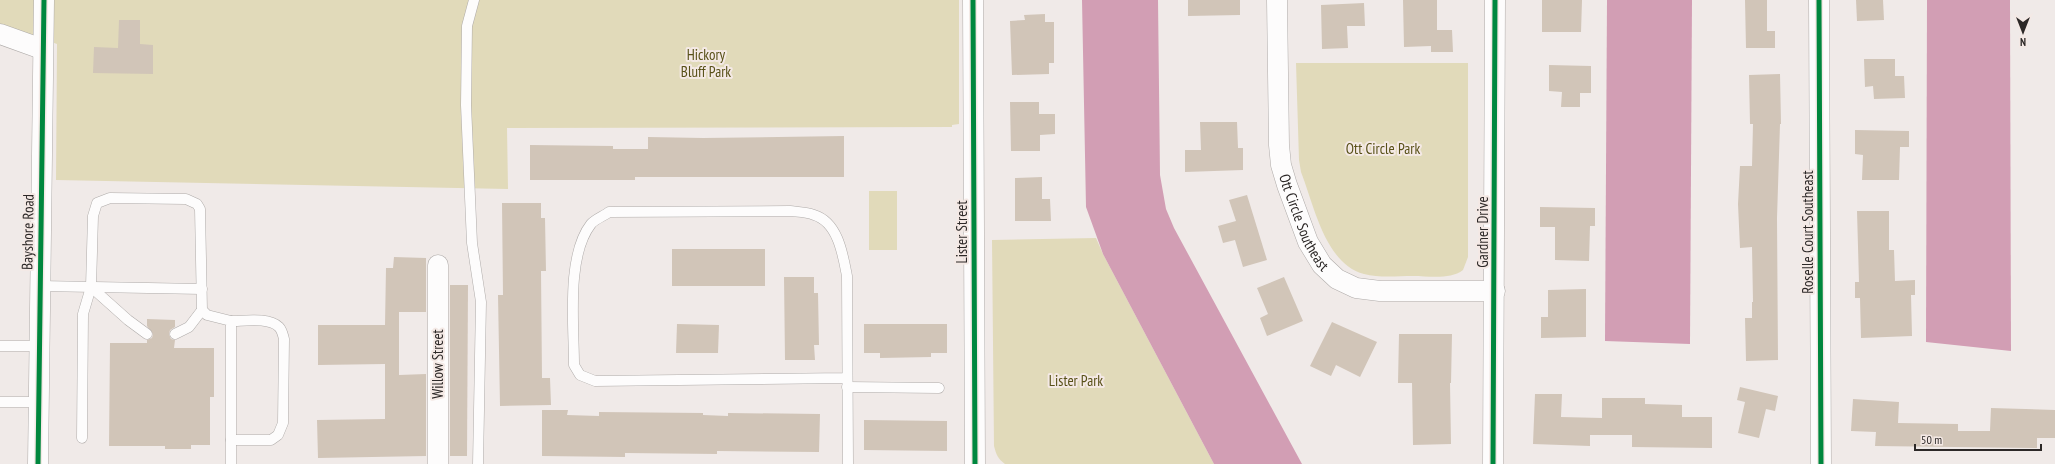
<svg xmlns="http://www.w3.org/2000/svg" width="2055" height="464" viewBox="0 0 2055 464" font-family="'PT Sans Narrow',sans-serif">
  <rect width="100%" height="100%" fill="#f0eae8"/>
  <!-- green -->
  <g fill="#e1daba">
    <path d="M0 0H959V124L952 125V127L507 128 508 189 56 180 57 44 0 24Z"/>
    <path d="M1296 63H1468V257L1463 270C1450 280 1429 276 1413 276 1397 276 1379 278 1364 274 1325 264 1314 205 1301 172L1299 160Z"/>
    <rect x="869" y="191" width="28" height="59"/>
    <path d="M1096 238 1103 254 1214 464H1005C998 459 996 454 994 446L992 240Z"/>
  </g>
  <!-- water -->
  <g fill="#d29eb4">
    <path d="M1082 0H1158L1160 175 1166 209 1174 228 1302 464H1214L1103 254 1086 207Z"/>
    <path d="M1607 0H1692L1690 344 1605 341Z"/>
    <path d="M1927 0H2010L2011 351 1926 342Z"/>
  </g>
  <!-- building -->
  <g fill="#d1c5b8">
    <path d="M1188 0H1240V15L1188 16Z"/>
    <path d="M1403 0H1437V30H1452L1453 52H1431V46L1404 47Z"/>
    <path d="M1542 0H1582L1581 32H1542Z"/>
    <path d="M1745 0H1767V31H1775V48H1746Z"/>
    <path d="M1856 0H1883L1884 20 1857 21Z"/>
    <path d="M1364 3 1365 26H1347L1348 48 1322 49 1321 5Z"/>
    <path d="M1045 14V22H1054V63H1049V74L1012 75 1010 21 1025 20 1024 15Z"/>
    <path d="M119 20H140V44L153 45V74L93 73 94 47 118 48Z"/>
    <path d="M1864 59H1895V76H1904L1905 98 1874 99 1873 86 1865 87Z"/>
    <path d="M1549 65 1591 66V93H1580V107H1561L1562 92 1549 91Z"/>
    <path d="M1780 74 1781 124H1780L1777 218 1778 360 1746 361 1745 318H1752V302H1753L1752 247 1740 248 1738 204 1740 166H1752L1753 124H1750L1749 75Z"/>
    <path d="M1010 102H1039V114H1055V134L1040 135V151H1011Z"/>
    <path d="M1200 122H1237L1238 148H1243V170L1185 172V150H1201Z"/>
    <path d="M1855 130 1909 131V147H1900L1899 180H1862L1863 155 1855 154Z"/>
    <path d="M844 136V177H635V180H530V145L613 146V149H648V137L703 138Z"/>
    <path d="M1042 177V199H1050L1051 221H1015V178Z"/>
    <path d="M1247 195 1267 260 1243 267 1235 240 1223 243 1218 226 1236 221 1229 200Z"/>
    <path d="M502 203H541V218H545L546 271H541L542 378H550L551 405 500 406 498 295H503Z"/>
    <path d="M1540 207 1595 208V226H1590L1589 261 1555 260V227H1540Z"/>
    <path d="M1857 211H1889V250H1894L1895 281 1915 280V295H1911L1912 336 1861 338 1860 298H1855V282H1859Z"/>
    <rect x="672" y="249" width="93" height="37"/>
    <path d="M394 257 426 258V312H399V375L426 374V456L318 458 317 420 385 419V364L318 365V325H385L386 268H393Z"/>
    <path d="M784 277H814V293H818L819 345H814L815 360H785Z"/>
    <path d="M1284 277 1303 321 1267 336 1260 318 1268 314 1257 288Z"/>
    <path d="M450 285H468L467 456H450Z"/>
    <path d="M1586 289V337L1541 338V317H1548V290Z"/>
    <path d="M147 319 175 320V327L170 330 169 334 171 339 175 340 174 348H214V397H210V445H191V449H165V446H109L110 343H147V340L152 338 153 334 147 326Z"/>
    <path d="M1332 322 1377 342 1360 377 1336 365 1331 376 1310 366Z"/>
    <path d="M677 324 719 325 718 353H676Z"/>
    <path d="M864 324H947V353H931V357L880 358V353H864Z"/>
    <path d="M1399 334H1452L1451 383H1450L1451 444 1413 445 1412 383H1398Z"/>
    <path d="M1740 387 1778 396 1775 411 1766 409 1759 438 1738 433 1745 402 1737 400Z"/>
    <path d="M1535 394H1562L1561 417 1602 418V398H1645V404L1682 405V417H1712V448L1632 447V435H1590V446L1533 444Z"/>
    <path d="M1853 399 1899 402 1898 423 1958 424V431H1990L1991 408 2055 410V438H2037V448L1875 446 1876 432 1851 431Z"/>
    <path d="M542 410H568L567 415 599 416V412L703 413V415L728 416V413L820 414 819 452 717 451V454L625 453V457L542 456Z"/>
    <path d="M864 420 947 421V451L864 450Z"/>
  </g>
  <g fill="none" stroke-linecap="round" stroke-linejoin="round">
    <!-- lane casing -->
    <g stroke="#afaba9" stroke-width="11">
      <g id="lane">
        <path d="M474 0 467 26 466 105 472 243 481 302 478 464"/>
        <path d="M40 286 202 289"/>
        <path d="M91 287 128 320 147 334"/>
        <path d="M175 334 189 327 202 310"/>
        <path d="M0 346H39"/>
        <path d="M847 378 595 381 580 375 574 365C574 325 566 256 591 224 595 219 604 216 609 212L790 211C798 212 807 212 814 215 838 222 843 255 847 276L848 464"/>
        <path d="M847 387 939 388"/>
        <path d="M0 402H38"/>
        <path d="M82 438 83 314 91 287 93 216 97 203 110 198 186 199 197 204 200 209 202 310 207 315 231 321V464"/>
        <path d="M231 440H271L278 435 283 423 284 339C283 335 282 330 279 327 269 317 244 321 231 321"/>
      </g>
    </g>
    <!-- street casing -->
    <g stroke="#afaba9" stroke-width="21">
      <g id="street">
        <path d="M973 0 975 464"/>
        <path id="s1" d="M1277 0 1279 145 1281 165 1287 185 1308 242 1322 265 1337 279 1356 288 1380 291H1495"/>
        <path d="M1819 0 1821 464"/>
        <path d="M0 34 42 49"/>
        <path d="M438 265V464"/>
        <path d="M38 464 44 0"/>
        <path d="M1493 464 1495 0"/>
      </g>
    </g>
    <!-- lane -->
    <use href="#lane" stroke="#fdfcfc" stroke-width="10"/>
    <!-- street -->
    <use href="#street" stroke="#fdfcfc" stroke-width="20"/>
    <!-- cycleway casing -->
    <g stroke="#f4e9e5" stroke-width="8">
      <g id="cycleway">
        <path d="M973 0 975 464"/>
        <path d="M1819 0 1821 464"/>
        <path d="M38 464 44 0"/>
        <path d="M1493 464 1495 0"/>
      </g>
    </g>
    <!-- cycleway -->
    <use href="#cycleway" stroke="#00873e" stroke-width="5"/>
  </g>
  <g text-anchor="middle" stroke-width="4" stroke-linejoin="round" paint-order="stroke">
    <!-- park labels -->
    <g font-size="15" fill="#585018" stroke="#f4e9e5">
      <text x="706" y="60">Hickory<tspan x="706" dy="17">Bluff Park</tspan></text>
      <text x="1383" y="154">Ott Circle Park</text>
      <text x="1076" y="386">Lister Park</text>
    </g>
    <!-- street labels -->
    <g font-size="15" fill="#2c2827" stroke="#f4e9e5">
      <text dy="5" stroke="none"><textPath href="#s1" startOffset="227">Ott Circle Southeast</textPath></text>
      <text transform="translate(28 232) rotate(-89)" y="5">Bayshore Road</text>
      <text transform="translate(962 232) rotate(-90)" y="5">Lister Street</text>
      <text transform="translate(1483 232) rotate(-90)" y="5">Gardner Drive</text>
      <text transform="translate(1808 232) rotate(-90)" y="5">Roselle Court Southeast</text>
      <text transform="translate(438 364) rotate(-90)" y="5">Willow Street</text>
    </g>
  </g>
  <!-- north arrow -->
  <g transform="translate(2023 32) rotate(180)" stroke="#f4e9e5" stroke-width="3" paint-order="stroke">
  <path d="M0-3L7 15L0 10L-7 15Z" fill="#2c2827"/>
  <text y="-6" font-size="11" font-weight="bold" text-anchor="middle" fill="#2c2827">N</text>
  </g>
  <!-- scale -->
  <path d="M1915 444v6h126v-6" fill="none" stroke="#2c2827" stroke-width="2"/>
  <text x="1921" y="444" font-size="12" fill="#2c2827" stroke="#f4e9e5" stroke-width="3" paint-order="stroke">50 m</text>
</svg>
